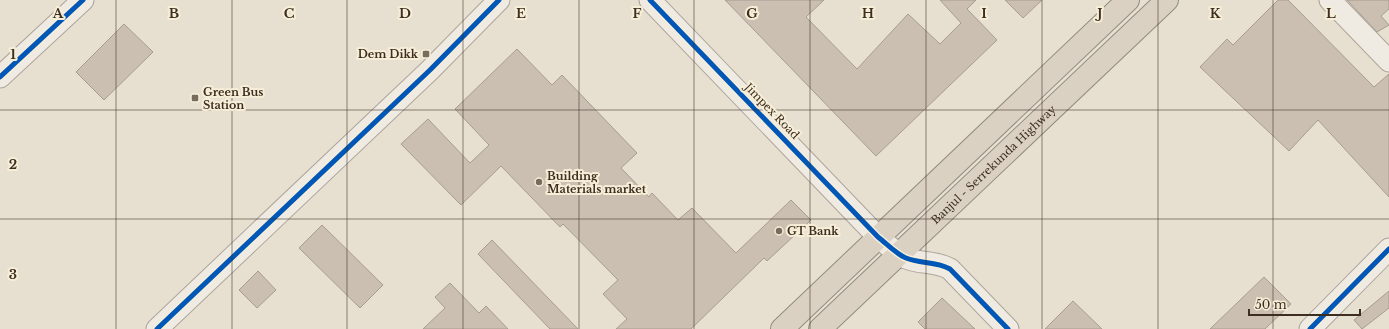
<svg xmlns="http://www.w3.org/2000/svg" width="1389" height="329" viewBox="0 0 1389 329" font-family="'Libre Baskerville',serif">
  <rect width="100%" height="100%" fill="#e7e0d1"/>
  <!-- building -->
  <g fill="#cbbfb2" stroke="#a89c90">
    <path d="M725 0H824L806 17 857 69 908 14 940 44 961 23 940 0H976L967 9 997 40 876 156Z"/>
    <path d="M1005 0H1042L1023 18Z"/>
    <path d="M1278 0H1288L1374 87 1389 74V197L1318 120 1289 151 1200 67 1227 39 1233 45Z"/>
    <path d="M1347 0H1389V9L1381 16 1389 25 1377 32Z"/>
    <path d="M124 24 153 52 104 100 76 72Z"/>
    <path d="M517 49 552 85 562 75 637 153 621 168 649 197 652 193 678 220 692 208 736 253 791 200 811 220 767 261 764 258 691 329H616L627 319 603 294 618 280 563 224 560 227 501 166 461 205 401 144 428 119 470 163 489 145 455 109Z"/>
    <path d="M322 225 383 285 360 308 299 248Z"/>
    <path d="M492 240 578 329H550L478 254Z"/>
    <path d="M258 271 276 290 257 308 239 290Z"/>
    <path d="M1264 277 1291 304 1265 329H1210Z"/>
    <path d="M450 283 479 313 486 306 508 329H423L445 308 435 297Z"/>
    <path d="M1389 291V308L1362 329 1354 320Z"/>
    <path d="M942 298 975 329H925L918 322Z"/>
    <path d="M1073 301 1102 329H1045Z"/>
  </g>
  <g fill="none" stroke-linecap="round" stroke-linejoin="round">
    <!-- minor casing -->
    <g stroke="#ada599" stroke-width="23">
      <g id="minor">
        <path d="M650 0 878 237C887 244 896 254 906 258 920 264 936 261 950 269L1008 329"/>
        <path d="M1330 0 1389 61"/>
        <path d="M0 77 83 0"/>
        <path d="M157 329 430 70 499 0"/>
        <path d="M1310 329 1389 249"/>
      </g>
    </g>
    <!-- highway casing -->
    <g stroke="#928b80" stroke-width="24">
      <g id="highway">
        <path d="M782 329 1128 0"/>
        <path id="s1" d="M820 329 1167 0"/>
      </g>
    </g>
    <!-- minor -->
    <use href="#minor" stroke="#efebe3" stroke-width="21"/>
    <!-- highway -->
    <use href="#highway" stroke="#dad1c2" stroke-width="22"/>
    <!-- cycleway casing -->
    <g stroke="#f7eed8" stroke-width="8">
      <g id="cycleway">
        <path d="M650 0 878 237C887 244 896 254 906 258 920 264 936 261 950 269L1008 329"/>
        <path d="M0 77 83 0"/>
        <path d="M157 329 430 70 499 0"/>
        <path d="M1310 329 1389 249"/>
      </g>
    </g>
    <!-- cycleway -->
    <use href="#cycleway" stroke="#0057b8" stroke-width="5"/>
  </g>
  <!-- grid -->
  <path fill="none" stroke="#3d2e20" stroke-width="1" stroke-opacity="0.55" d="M116 0V329M232 0V329M347 0V329M463 0V329M579 0V329M694 0V329M810 0V329M926 0V329M1042 0V329M1158 0V329M1273 0V329M0 110H1389M0 219H1389"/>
  <!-- markers -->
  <g fill="#786c5e" stroke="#f7eed8" stroke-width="1.5">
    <rect x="422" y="50" width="8" height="8" rx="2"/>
    <rect x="191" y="94" width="8" height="8" rx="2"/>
    <circle cx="539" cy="182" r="4"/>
    <circle cx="779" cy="231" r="4"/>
  </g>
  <g text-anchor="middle" stroke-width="4" stroke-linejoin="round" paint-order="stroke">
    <!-- poi labels -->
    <g font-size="11" font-weight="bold" fill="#3d2e20" stroke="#f7eed8" text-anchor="start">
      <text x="418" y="58" text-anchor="end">Dem Dikk</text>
      <text x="203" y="96">Green Bus<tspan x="203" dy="13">Station</tspan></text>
      <text x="547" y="180">Building<tspan x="547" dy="13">Materials market</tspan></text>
      <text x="787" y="235">GT Bank</text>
    </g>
    <!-- street labels -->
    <g font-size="11" fill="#3d2e20" stroke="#f7eed8">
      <text transform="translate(772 111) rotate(46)" y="4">Jimpex Road</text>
      <text dy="4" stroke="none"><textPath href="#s1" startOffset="239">Banjul - Serrekunda Highway</textPath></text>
    </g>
  </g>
  <g font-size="13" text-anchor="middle" font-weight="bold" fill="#3d2e20" stroke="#f7eed8" stroke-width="4" stroke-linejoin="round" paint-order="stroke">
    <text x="58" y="18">A</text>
    <text x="174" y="18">B</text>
    <text x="289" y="18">C</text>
    <text x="405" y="18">D</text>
    <text x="521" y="18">E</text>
    <text x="637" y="18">F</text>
    <text x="752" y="18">G</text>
    <text x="868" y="18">H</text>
    <text x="984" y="18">I</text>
    <text x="1100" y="18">J</text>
    <text x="1215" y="18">K</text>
    <text x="1331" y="18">L</text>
    <text x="13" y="59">1</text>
    <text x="13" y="169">2</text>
    <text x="13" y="279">3</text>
  </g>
  <!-- scale -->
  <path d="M1249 309v6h111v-6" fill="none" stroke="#3d2e20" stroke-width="2"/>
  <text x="1255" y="309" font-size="12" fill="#3d2e20" stroke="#f7eed8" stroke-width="3" paint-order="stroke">50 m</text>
</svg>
